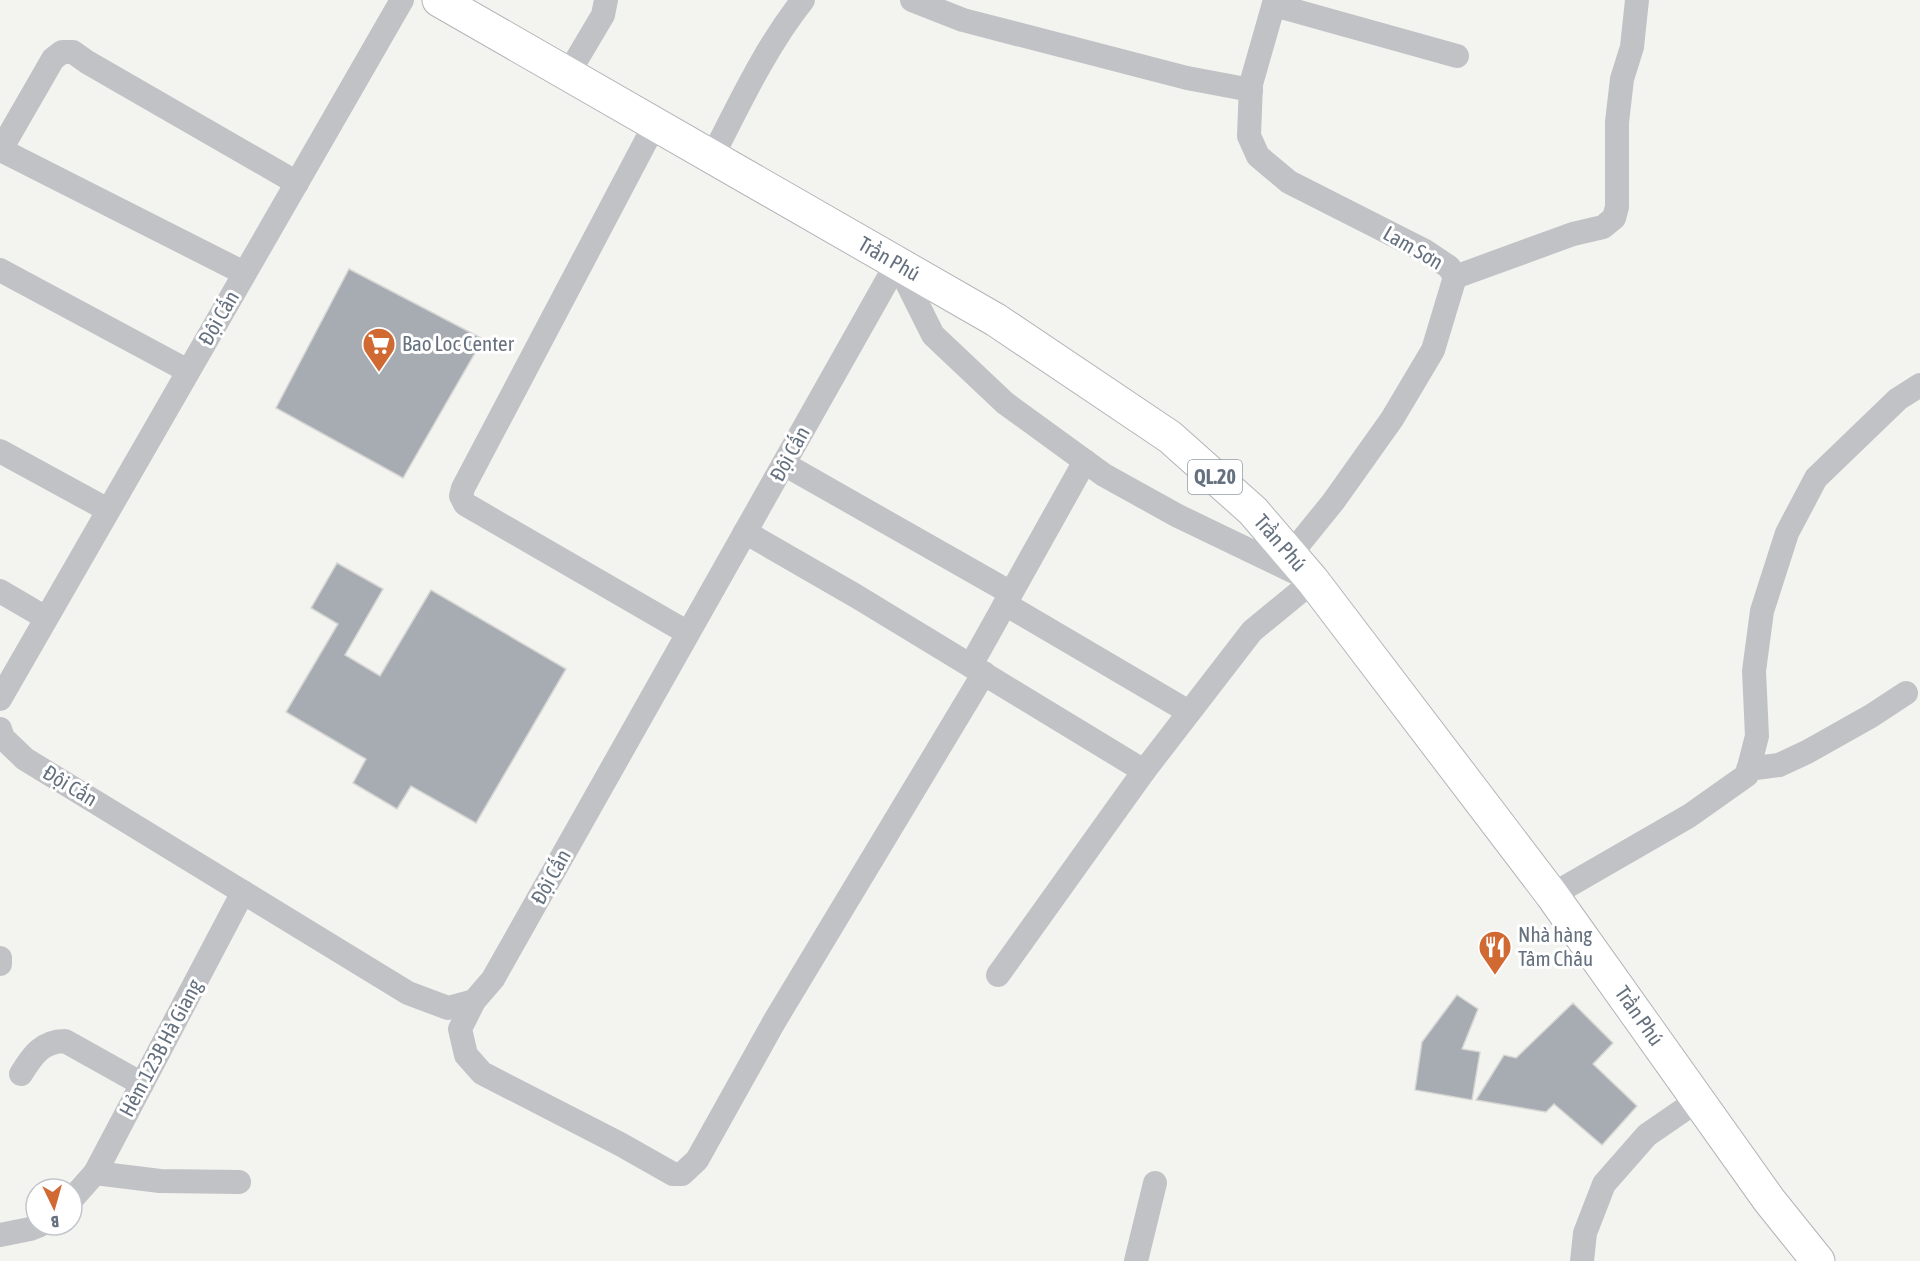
<svg xmlns="http://www.w3.org/2000/svg" width="1920" height="1261" viewBox="0 0 1920 1261" font-family="'Asap Condensed',sans-serif">
  <rect width="100%" height="100%" fill="#f3f4f0"/>
  <!-- building -->
  <g fill="#a6acb2" stroke="#d5d5d3" stroke-width="1.5">
    <path d="M349 269 483 339 403 478 276 408Z"/>
    <path d="M337 563 383 589 345 655 380 676 431 590 566 669 476 823 411 786 397 809 353 783 366 759 286 712 338 624 311 608Z"/>
    <path d="M1457 995 1478 1009 1462 1049 1480 1052 1472 1100 1415 1090 1422 1042Z"/>
    <path d="M1573 1003 1613 1043 1593 1064 1637 1106 1602 1145 1554 1104 1546 1112 1476 1100 1504 1055 1516 1058Z"/>
  </g>
  <g fill="none" stroke-linecap="round" stroke-linejoin="round">
    <!-- highway casing -->
    <g stroke="#b2b5b8" stroke-width="35">
      <path id="highway" d="M439 0 996 320 1170 437 1253 511 1313 581 1552 895 1769 1200 1818 1261"/>
    </g>
    <!-- minor -->
    <g stroke="#c0c2c6" stroke-width="24">
      <path d="M912 0 963 20 1187 78 1251 90"/>
      <path d="M1275 0 1251 84 1249 136 1258 156 1289 182 1425 251 1449 267 1455 277 1433 350 1392 419 1333 502 1290 555"/>
      <path d="M1274 5 1457 56"/>
      <path d="M568 74 603 15 606 0"/>
      <path d="M655 124 463 488 461 496 465 504 688 633"/>
      <path d="M1 150 244 273"/>
      <path d="M0 151 53 59 62 52H73L87 62 297 183"/>
      <path d="M712 157C740 103 765 48 803 0"/>
      <path d="M897 263 933 335 1005 403 1104 475 1178 516 1313 581 1252 631 1144 771 998 975"/>
      <path d="M0 270 188 371"/>
      <path d="M1455 277 1573 234 1603 227 1614 218 1617 207V122L1622 79 1632 47 1637 0"/>
      <path d="M0 451 108 510"/>
      <path d="M784 464 1011 593"/>
      <path d="M745 532 856 596 1144 771"/>
      <path d="M0 591 46 618"/>
      <path d="M1005 604 1189 712"/>
      <path d="M971 665 1085 461"/>
      <path d="M0 699 402 0"/>
      <path d="M0 729 3 738 25 759 408 993 448 1008 474 1001 493 979 897 263"/>
      <path d="M1748 769 1779 765 1807 752 1871 716 1906 693"/>
      <path d="M1552 895 1689 816 1747 775 1757 736 1754 671 1762 611 1787 533 1816 478 1898 399 1920 385"/>
      <path d="M0 958V964"/>
      <path d="M474 1001 460 1029 466 1055 482 1073 620 1144 673 1174H682L697 1160 774 1022 984 673"/>
      <path d="M21 1074C32 1056 42 1041 65 1041L142 1084"/>
      <path d="M95 1173 160 1181 239 1182"/>
      <path d="M72 1199 95 1173 103 1158 243 892"/>
      <path d="M0 1235 30 1229 40 1225"/>
      <path d="M1136 1261 1155 1183"/>
      <path d="M1582 1261 1585 1233 1604 1184 1647 1135 1698 1100"/>
    </g>
    <!-- highway -->
    <use href="#highway" stroke="#fff" stroke-width="33"/>
  </g>
  <!-- icons -->
  <defs>
    <g id="supermarket-pin" transform="scale(1.725)"><path d="M0 17L-7.5 6A9.5 9.5 0 1 1 7.5 6Z" fill="#d16933" stroke="#fff"/><path d="M-6-5.5h2.5l.6 2H6L4.5 2H-2.5L-4.4-4H-6ZM-1.5 3.2a1.3 1.3 0 1 0 .1 0ZM3 3.2a1.3 1.3 0 1 0 .1 0Z" fill="#fff"/></g>
    <g id="restaurant-pin" transform="scale(1.725)"><path d="M0 17L-7.5 6A9.5 9.5 0 1 1 7.5 6Z" fill="#d16933" stroke="#fff"/><path d="M-5-6h1v4h1v-4h1v4h1v-4h1v5L-1.5 .5V6h-2V.5L-5-1ZM5-6V6H3V1.5H1.5Q1.5-4 5-6Z" fill="#fff"/></g>
  </defs>
  <g fill-rule="evenodd">
    <use href="#supermarket-pin" x="379" y="344"/>
    <use href="#restaurant-pin" x="1495" y="947"/>
  </g>
  <g text-anchor="middle" stroke-width="6" stroke-linejoin="round" paint-order="stroke">
    <!-- shield labels -->
    <rect fill="#fff" stroke="#949ca5" stroke-width="1.5" x="1188" y="460" width="54" height="34" rx="4.5"/>
    <g font-size="20" font-weight="bold" fill="#66717f">
      <text x="1215" y="484">QL.20</text>
    </g>
    <!-- street labels -->
    <g font-size="21" fill="#66717f" stroke="#fff">
      <text transform="translate(1413 248) rotate(30)" y="7">Lam Sơn</text>
      <text transform="translate(889 259) rotate(30)" y="7">Trần Phú</text>
      <text transform="translate(219 318) rotate(-60)" y="7">Đội Cấn</text>
      <text transform="translate(790 454) rotate(-61)" y="7">Đội Cấn</text>
      <text transform="translate(1280 543) rotate(49)" y="7">Trần Phú</text>
      <text transform="translate(70 786) rotate(31)" y="7">Đội Cấn</text>
      <text transform="translate(551 877) rotate(-61)" y="7">Đội Cấn</text>
      <text transform="translate(1639 1016) rotate(55)" y="7">Trần Phú</text>
      <text transform="translate(161 1048) rotate(-62)" y="7">Hẻm 123B Hà Giang</text>
    </g>
    <!-- poi labels -->
    <g font-size="21" fill="#66717f" stroke="#fff" text-anchor="start">
      <text x="402" y="351">Bao Loc Center</text>
      <text x="1518" y="942">Nhà hàng<tspan x="1518" dy="24">Tâm Châu</tspan></text>
    </g>
  </g>
  <!-- north arrow -->
  <g transform="translate(54 1207) rotate(175)"><circle r="28" fill="#ffffff" stroke="#c2c6cc" stroke-width="1.5"/>
  <path d="M0-4.5L10 22L0 15L-10 22Z" fill="#d16933"/>
  <text y="-9" font-size="16" font-weight="bold" text-anchor="middle" fill="#66717f">B</text>
  </g>
</svg>
